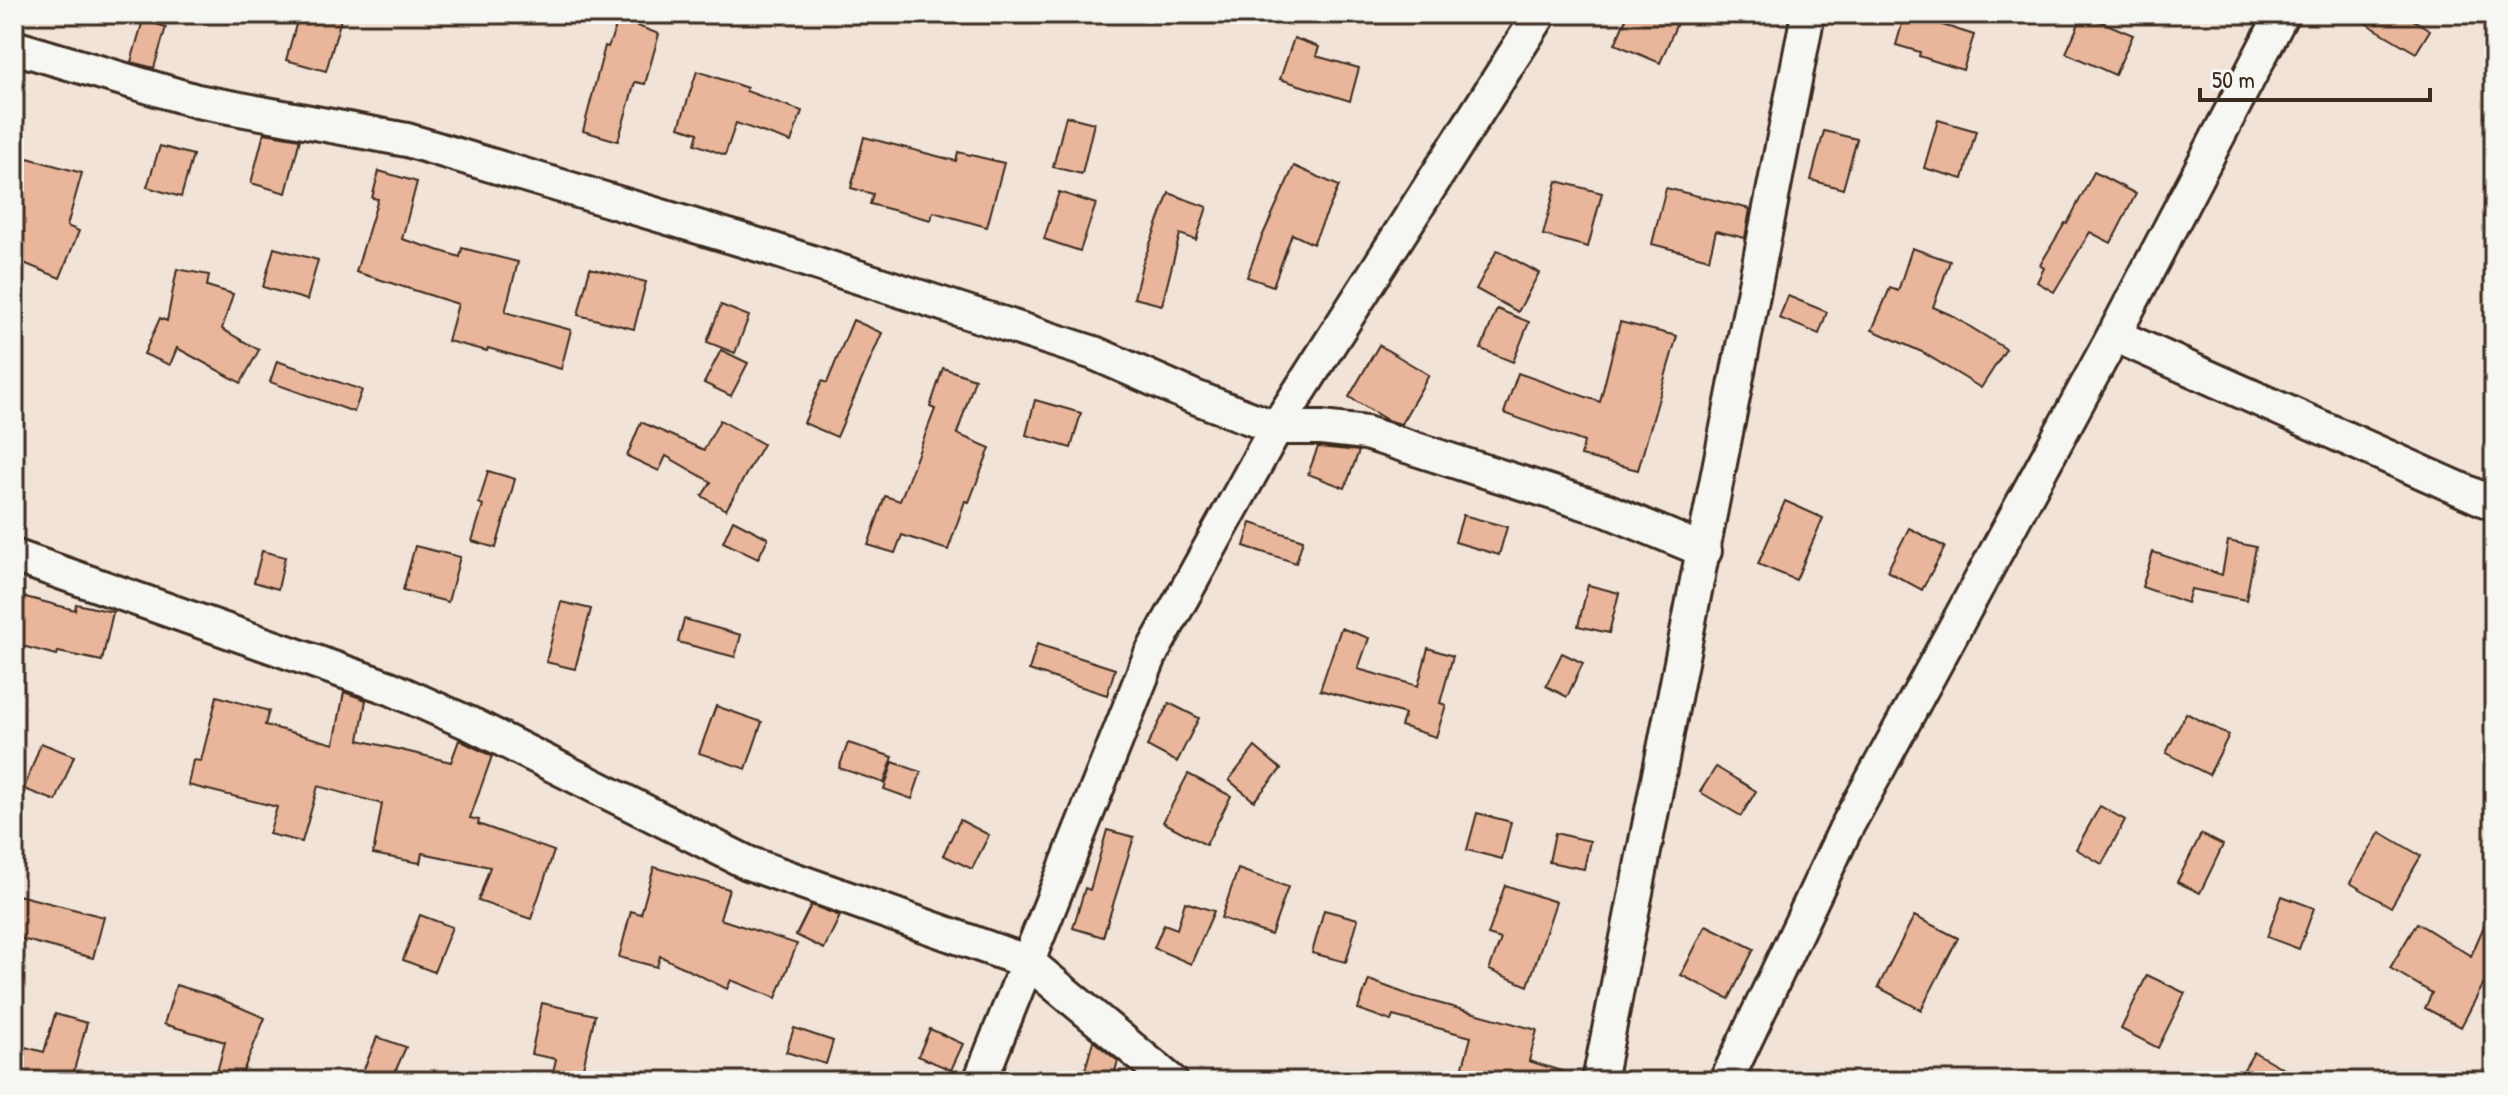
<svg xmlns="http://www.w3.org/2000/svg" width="2508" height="1095" viewBox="0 0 2508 1095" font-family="'Patrick Hand',sans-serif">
  <rect width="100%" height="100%" fill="#f2e3d8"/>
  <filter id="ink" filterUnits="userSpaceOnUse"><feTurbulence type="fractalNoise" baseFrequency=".0125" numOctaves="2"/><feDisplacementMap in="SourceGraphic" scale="16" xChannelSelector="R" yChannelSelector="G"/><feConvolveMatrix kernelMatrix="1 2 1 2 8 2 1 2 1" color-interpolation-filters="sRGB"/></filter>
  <g filter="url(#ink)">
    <!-- building -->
    <g fill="#e9b69b" stroke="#3b2a1e" stroke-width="2">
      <path d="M299 14H324L341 19 326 71 286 60Z"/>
      <path d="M1628 14H1681L1660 63 1615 44Z"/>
      <path d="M2083 14 2133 35 2115 75 2066 53Z"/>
      <path d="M2350 14H2403L2430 30 2416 53Z"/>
      <path d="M1904 17 1929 23 1930 21 1974 35 1963 70 1919 56 1920 52 1896 45Z"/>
      <path d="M619 19 659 34 645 84 635 82 618 141 583 131 605 46 608 47Z"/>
      <path d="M143 20 166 27 154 68 131 62Z"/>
      <path d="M1294 38 1319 47 1316 56 1359 68 1350 101 1280 79Z"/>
      <path d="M697 71 747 88 746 91 802 111 791 142 736 123 725 155 695 144 698 133 679 127Z"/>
      <path d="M1066 116 1094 123 1082 174 1053 167Z"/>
      <path d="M1938 120 1976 131 1963 179 1924 168Z"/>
      <path d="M1824 131 1857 139 1843 189 1811 180Z"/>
      <path d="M264 133 300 139 286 193 251 183Z"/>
      <path d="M864 137 956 161 958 152 1004 163 987 227 933 212 931 220 870 204 873 194 851 188Z"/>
      <path d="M160 146 193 155 181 197 147 187Z"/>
      <path d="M24 157 82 173 67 226 79 231 60 278 14 259V192Z"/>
      <path d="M1294 166 1339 186 1313 244 1292 234 1273 286 1247 277 1261 239Z"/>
      <path d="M379 171 417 182 402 239 460 257 462 248 518 262 505 312 571 330 561 369 488 348 487 351 448 341 458 304 356 272 378 199 372 198Z"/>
      <path d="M2094 172 2136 194 2111 243 2090 232 2054 292 2037 282 2044 268 2040 265 2065 223 2067 224Z"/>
      <path d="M1557 181 1602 193 1588 247 1543 235Z"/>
      <path d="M1666 188 1750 209 1745 238 1716 231 1709 259 1652 244Z"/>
      <path d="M1059 192 1096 204 1080 251 1044 239Z"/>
      <path d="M1169 193 1207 207 1196 240 1180 234 1162 305 1134 298 1142 265Z"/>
      <path d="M274 248 318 260 307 300 263 287Z"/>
      <path d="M1912 248 1950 261 1933 307 1951 315 2006 349 1981 388 1922 352 1872 330 1890 288 1898 291Z"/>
      <path d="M1497 250 1539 273 1518 312 1476 289Z"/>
      <path d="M590 268 646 282 634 329 578 315Z"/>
      <path d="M177 269 209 275 207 286 233 294 222 329 259 350 241 383 177 348 170 365 144 354 160 318 167 321Z"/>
      <path d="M1788 296 1827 312 1819 334 1779 318Z"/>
      <path d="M721 305 749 316 735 353 707 342Z"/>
      <path d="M1497 309 1529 322 1513 362 1481 349Z"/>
      <path d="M853 320 882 333 837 437 804 423 822 381 827 383Z"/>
      <path d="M1620 322 1677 336 1638 470 1581 456 1584 442 1504 413 1518 373 1600 402Z"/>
      <path d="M1379 345 1429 375 1401 424 1387 420 1349 397Z"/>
      <path d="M721 350 748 363 731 396 704 383Z"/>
      <path d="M277 361 362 390 354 412 270 382Z"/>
      <path d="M943 368 975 379 957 434 990 448 969 502 965 501 948 550 902 535 895 553 868 545 885 496 900 501 935 409 930 407Z"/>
      <path d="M1035 400 1081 413 1071 448 1026 435Z"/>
      <path d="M720 420 763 444 726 510 702 496 711 482 666 456 659 471 627 456 641 422 704 450Z"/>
      <path d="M1318 447 1359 451 1345 488 1308 474Z"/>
      <path d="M488 471 515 479 496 548 472 541 483 505 479 503Z"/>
      <path d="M1785 501 1823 518 1796 580 1758 564Z"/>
      <path d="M1463 515 1507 527 1499 555 1455 542Z"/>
      <path d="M733 520 768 538 758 559 723 542Z"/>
      <path d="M1251 523 1303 540 1296 563 1244 546Z"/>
      <path d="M1909 528 1945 547 1922 590 1887 571Z"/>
      <path d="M2228 541 2256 547 2246 600 2191 589 2187 603 2142 587 2153 552 2222 575Z"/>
      <path d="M415 546 460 557 448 602 403 590Z"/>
      <path d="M262 551 285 557 278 589 254 582Z"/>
      <path d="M1588 585 1619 593 1609 633 1578 626Z"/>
      <path d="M14 594 75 610 76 604 113 612 102 661 58 652 57 655 14 644Z"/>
      <path d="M561 602 591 609 575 669 546 662Z"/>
      <path d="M684 619 741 635 735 657 678 642Z"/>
      <path d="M1341 628 1369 638 1358 669 1418 686 1428 648 1453 656 1440 703 1446 705 1436 737 1401 726 1405 714 1320 690Z"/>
      <path d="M1037 644 1115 669 1107 695 1029 670Z"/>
      <path d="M1562 653 1583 663 1567 697 1546 686Z"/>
      <path d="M344 692 366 700 359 740 451 762 459 740 492 756 470 818 479 820 478 824 554 851 531 919 478 901 490 867 422 853 420 863 373 854 382 804 318 786 302 842 269 834 277 807 188 785 193 760 201 761 217 696 269 711 265 725 334 744Z"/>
      <path d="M1169 703 1199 718 1177 762 1147 746Z"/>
      <path d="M716 706 762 722 746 769 699 753Z"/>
      <path d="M2186 713 2229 735 2209 775 2166 753Z"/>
      <path d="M41 743 74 756 56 801 24 789Z"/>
      <path d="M848 743 893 757 884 783 839 768Z"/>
      <path d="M1255 747 1281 769 1254 801 1229 780Z"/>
      <path d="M893 762 921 772 912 799 884 789Z"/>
      <path d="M1716 767 1756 791 1741 816 1700 792Z"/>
      <path d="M1188 774 1231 796 1206 845 1163 822Z"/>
      <path d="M2100 806 2125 820 2102 864 2076 849Z"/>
      <path d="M1477 813 1511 822 1502 859 1467 850Z"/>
      <path d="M960 820 989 835 972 869 943 855Z"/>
      <path d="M1107 830 1134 837 1103 937 1073 928 1085 888 1090 890Z"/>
      <path d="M2380 832 2421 856 2391 907 2350 883Z"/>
      <path d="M1555 833 1590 841 1584 869 1549 862Z"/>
      <path d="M2201 834 2223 845 2200 893 2177 882Z"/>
      <path d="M654 867 729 889 720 919 797 944 776 998 731 980 727 989 660 956 657 967 619 957 631 911 641 914Z"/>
      <path d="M1238 869 1288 887 1271 935 1221 918Z"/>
      <path d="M1505 885 1556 902 1528 986 1489 970 1501 939 1488 935Z"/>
      <path d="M14 894 104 917 93 958 14 937Z"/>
      <path d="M2282 896 2314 908 2299 949 2267 937Z"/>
      <path d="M1185 902 1214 911 1191 964 1154 948 1164 924 1177 929Z"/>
      <path d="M2494 903V964L2461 1027 2425 1008 2432 993 2390 968 2417 923 2471 956Z"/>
      <path d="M811 905 840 916 824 949 796 935Z"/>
      <path d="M1324 910 1358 919 1346 962 1312 953Z"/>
      <path d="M420 915 452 927 434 972 403 960Z"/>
      <path d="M1914 916 1958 938 1921 1010 1878 987Z"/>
      <path d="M1706 925 1754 949 1729 999 1681 975Z"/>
      <path d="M2147 975 2185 993 2158 1048 2121 1029Z"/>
      <path d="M1369 980 1412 996 1537 1030 1529 1061 1574 1075 1573 1081H1459L1471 1037 1393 1016 1391 1021 1358 1009Z"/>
      <path d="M176 985 216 997 265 1018 239 1081 216 1076 225 1042 164 1024Z"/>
      <path d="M542 1003 595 1015 580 1081H551L556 1059 531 1054Z"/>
      <path d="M55 1014 87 1023 71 1081H14V1044L44 1052Z"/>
      <path d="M794 1028 833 1041 826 1064 786 1052Z"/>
      <path d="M930 1029 963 1044 951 1070 918 1056Z"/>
      <path d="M377 1037 406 1047 391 1081H359Z"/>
      <path d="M1093 1041 1118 1061 1112 1081H1082Z"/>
      <path d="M2254 1052 2305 1081H2237Z"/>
    </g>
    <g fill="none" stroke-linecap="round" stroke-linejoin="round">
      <!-- minor casing -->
      <g stroke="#3b2a1e" stroke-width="38">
        <g id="minor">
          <path d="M14 47 197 101 407 140 762 246 1094 353 1192 396 1276 428H1321L1366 433 1606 510 1705 551"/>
          <path d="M2114 335 2494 504"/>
          <path d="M14 556 390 688 473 725 748 863 1028 962 1171 1081"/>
          <path d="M980 1081 1150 656 1276 428 1540 14"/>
          <path d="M1599 1081 1808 14"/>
          <path d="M1726 1081 1845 830 2114 335 2282 14"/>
        </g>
      </g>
      <!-- minor -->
      <use href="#minor" stroke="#f6f6f2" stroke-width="32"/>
    </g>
  </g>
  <!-- margin -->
  <rect width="2508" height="1095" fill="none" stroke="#f6f6f2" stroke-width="48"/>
  <rect x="24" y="24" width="2460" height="1047" fill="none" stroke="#3b2a1e" stroke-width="3" filter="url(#ink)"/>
  <!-- scale -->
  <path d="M2200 88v12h230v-12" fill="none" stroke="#3b2a1e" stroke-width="4"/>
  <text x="2212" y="88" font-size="24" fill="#3b2a1e" stroke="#f6f6f2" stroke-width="6" paint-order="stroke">50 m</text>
</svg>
